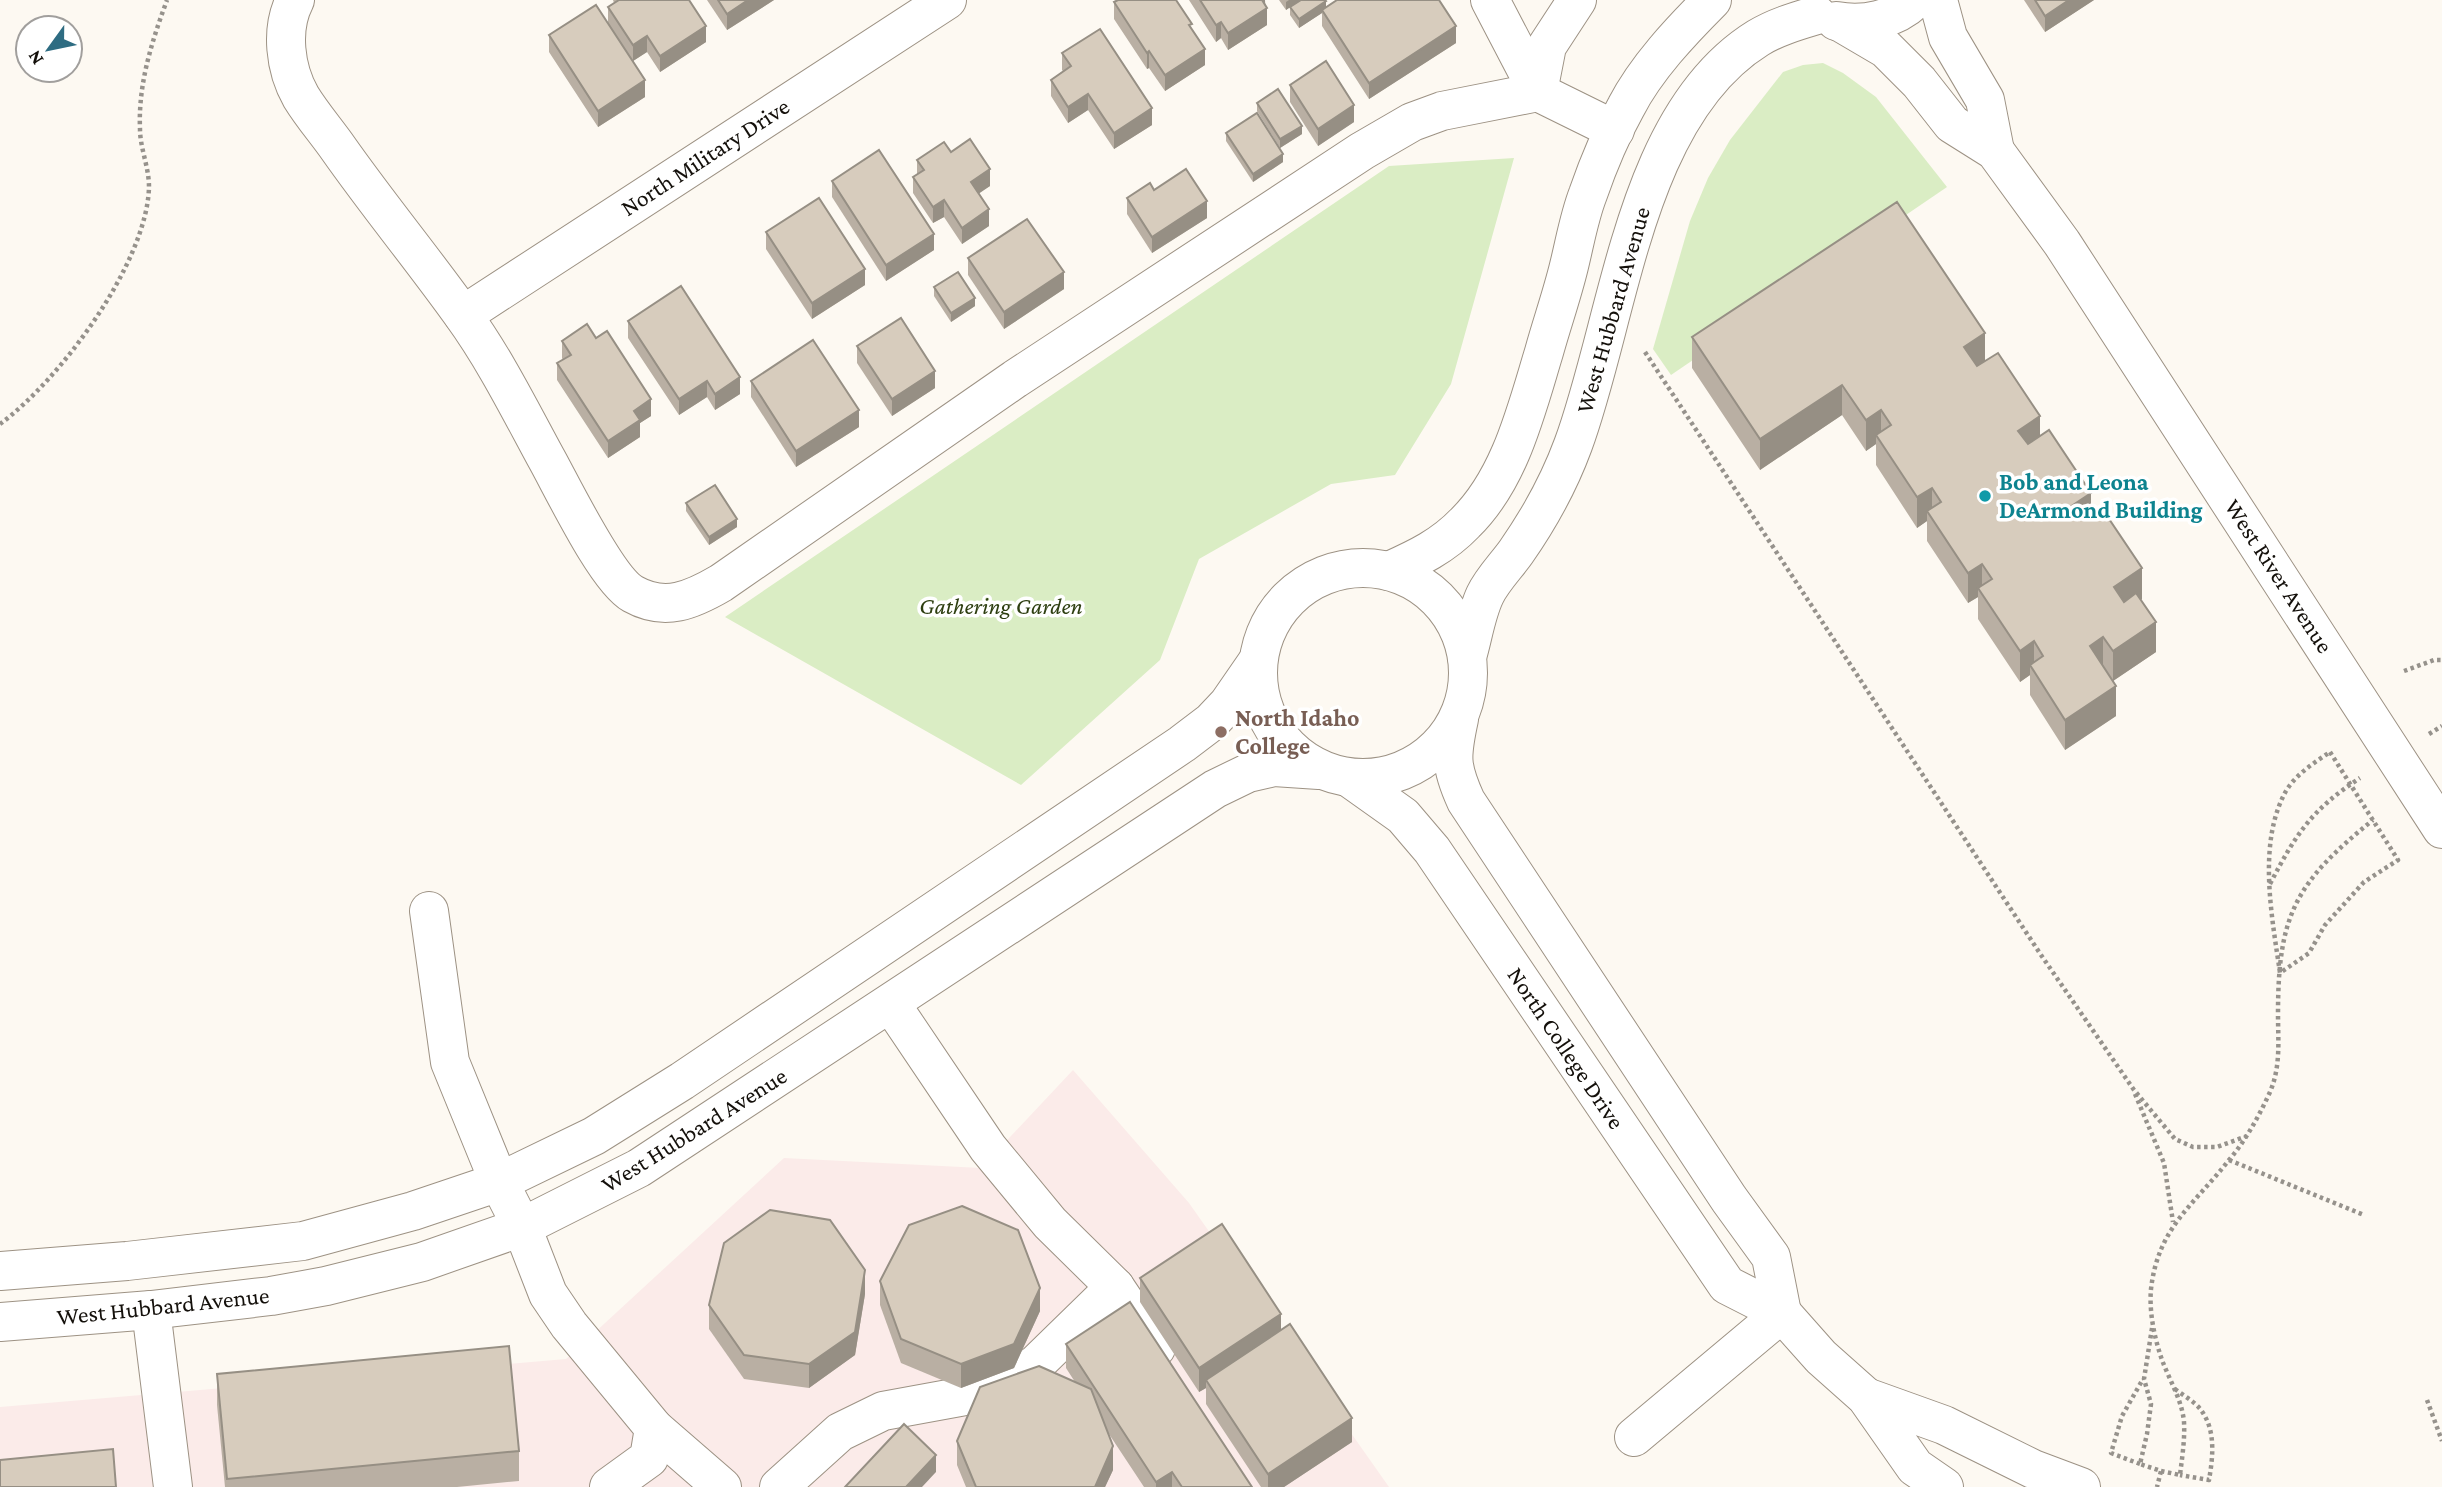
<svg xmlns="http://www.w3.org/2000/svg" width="2442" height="1487" viewBox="0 0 2442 1487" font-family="'Crimson Pro',serif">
  <rect width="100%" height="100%" fill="#fdf9f2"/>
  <!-- industrial -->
  <path fill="#fbebe9" d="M1073 1070 1189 1203 1389 1487H0V1407L566 1359 784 1158 981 1168Z"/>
  <!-- green -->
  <g fill="#daedc4">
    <path d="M1823 63 1843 73 1876 97 1947 187 1671 375 1653 349 1690 221 1708 178 1730 140 1783 72 1803 65Z"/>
    <path d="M1514 158 1451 384 1395 475 1331 484 1199 559 1160 660 1021 785 725 617 1389 166Z"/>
  </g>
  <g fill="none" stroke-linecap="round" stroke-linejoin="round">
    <!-- minor casing -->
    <g stroke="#9d9284" stroke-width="40">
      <g id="minor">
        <path d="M295 0C280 29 285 69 301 97 312 115 326 131 338 148 378 205 422 258 462 314 494 358 519 408 545 456 562 486 606 579 633 594 665 612 692 600 721 583L1015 379 1362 151 1412 122 1442 111 1538 92"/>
        <path d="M1490 0 1538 92 1615 130"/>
        <path d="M1938 0 1948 37 1985 100 1995 151"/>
        <path d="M1836 21C1864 26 1894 20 1915 0"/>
        <path d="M1840 22 1886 49 1919 82 1952 124 1995 151 2062 243 2442 829"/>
        <path d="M1538 92 1547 46 1577 0"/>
        <path d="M463 315 947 0"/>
        <circle cx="1363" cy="673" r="105"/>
        <path d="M1389 571C1418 558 1443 546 1465 523 1510 479 1526 411 1544 352 1552 323 1562 295 1569 266 1575 242 1579 217 1588 194 1598 165 1611 134 1626 107 1646 68 1681 31 1712 0"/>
        <path d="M1467 657C1473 637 1476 614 1485 595 1492 580 1506 566 1516 552 1539 519 1559 483 1573 445 1620 318 1634 115 1758 38 1776 27 1797 21 1817 15"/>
        <path d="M1459 719C1451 756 1450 766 1466 801L1729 1199 1771 1257 1782 1313"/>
        <path d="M1351 779 1403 816 1432 850 1727 1285 1782 1313 1821 1357 1866 1397 1915 1467 1944 1487"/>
        <path d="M429 911 450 1062 499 1182 522 1227 548 1294 569 1325 654 1428 649 1458 609 1487"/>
        <path d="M891 1004 988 1148 1050 1223 1115 1287 1156 1348"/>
        <path d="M0 1271 127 1261 303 1241 413 1211 499 1182 594 1136 682 1081 1182 744 1211 722 1228 704 1257 662"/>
        <path d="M151 1310 173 1487"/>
        <path d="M0 1322 151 1310 271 1296 326 1286 422 1262 522 1227 639 1168 1215 789 1248 773 1274 767 1319 770"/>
        <path d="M1866 1397 1944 1425 2033 1469 2081 1487"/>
        <path d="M654 1428 722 1487"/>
        <path d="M1634 1437 1782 1313"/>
        <path d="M779 1487 840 1432 883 1411 965 1396 1017 1377 1036 1364 1115 1287"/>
      </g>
    </g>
    <!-- path -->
    <g stroke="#96928c" stroke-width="4.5" stroke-dasharray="3.5 3.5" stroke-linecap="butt">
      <path d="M1645 352 2041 955 2134 1090 2175 1139 2193 1147H2217L2247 1136"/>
      <path d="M0 424C60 380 147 263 149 187 149 167 140 148 140 129 138 84 152 41 167 0"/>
      <path d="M2404 671 2434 660H2442"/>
      <path d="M2429 734 2442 726"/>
      <path d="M2330 752 2398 860 2364 882 2325 925 2309 953 2280 973C2272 917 2257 843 2286 791 2296 774 2314 763 2330 752Z"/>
      <path d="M2270 884C2296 834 2311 810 2360 778"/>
      <path d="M2135 1094 2164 1163 2173 1222"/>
      <path d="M2229 1160 2364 1215"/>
      <path d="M2152 1328 2144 1379 2151 1404 2147 1434 2140 1464 2161 1471 2157 1487"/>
      <path d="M2175 1389C2183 1395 2195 1402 2201 1410 2216 1430 2213 1457 2209 1480L2180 1475"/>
      <path d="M2427 1400 2442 1441"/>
      <path d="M2140 1464 2111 1453 2122 1416 2143 1379"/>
      <path d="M2161 1471 2180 1475C2182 1458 2185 1440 2184 1422 2182 1399 2168 1378 2161 1357 2154 1336 2149 1311 2151 1289 2158 1227 2194 1205 2229 1160 2246 1140 2259 1116 2270 1092 2281 1066 2278 1041 2278 1014 2278 914 2296 882 2373 820"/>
    </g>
    <!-- minor -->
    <use href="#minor" stroke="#fff" stroke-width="38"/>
  </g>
  <!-- wall -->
  <g fill="#b9afa3">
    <path d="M613 0H689L706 42 660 72 647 52 633 61 645 97 598 127 549 52V35L608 23V7L614 3Z"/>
    <path d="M707 0H774L727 30Z"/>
    <path d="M1189 0H1265L1267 25 1228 50 1221 38 1216 42Z"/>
    <path d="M1279 0H1325L1326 7 1456 43 1369 99 1322 26V13L1299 28 1290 15V7L1286 10Z"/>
    <path d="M2024 0H2094L2045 32Z"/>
    <path d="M1114 2 1192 29 1205 65 1165 91 1149 68 1147 69 1114 19Z"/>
    <path d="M1062 53 1152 125 1114 149 1088 110 1068 123 1051 96V80L1063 71 1062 70Z"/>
    <path d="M1290 85 1354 122 1318 146 1290 102Z"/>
    <path d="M1257 103 1302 134 1280 148 1257 111Z"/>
    <path d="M1226 133 1283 162 1253 182 1226 141Z"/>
    <path d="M951 152 990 186 978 193 989 226 962 244 944 217 933 223 913 193V177L917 174V160Z"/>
    <path d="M832 181 934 250 886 281 832 197Z"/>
    <path d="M1154 190 1207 218 1152 253 1127 214V198Z"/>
    <path d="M766 232 865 285 812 319 766 249Z"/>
    <path d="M968 258 1064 289 1004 329 968 275Z"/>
    <path d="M934 287 975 306 951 322 934 296Z"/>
    <path d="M628 321 740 394 715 410 707 397 679 415 628 338Z"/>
    <path d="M1692 337 1985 361 2040 435 2091 513 2142 599 2141 600 2156 652 2113 681 2116 716 2065 750 2030 695V675L2020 682 1978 619V597L1968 603 1927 541V521L1917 528 1876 465V444L1866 451 1842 415 1760 470 1692 368Z"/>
    <path d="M596 338 651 416 640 423V437L608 458 557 380V363L563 360 562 358V341Z"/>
    <path d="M857 346 935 388 892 416 857 363Z"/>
    <path d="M751 381 859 427 796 467 751 397Z"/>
    <path d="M686 503 737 527 709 545 686 511Z"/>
    <path d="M1140 1278 1281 1330 1352 1442 1284 1487H1261L1206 1404V1388L1199 1392 1140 1302Z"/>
    <path d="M880 1281 1040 1311 1014 1368 961 1388 901 1363 880 1305Z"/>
    <path d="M865 1294 855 1355 809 1388 744 1379 709 1329V1305Z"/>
    <path d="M1066 1344 1252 1487H1144L1107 1431 1113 1470 1105 1487H966L957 1465V1441L1075 1382 1066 1368Z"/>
    <path d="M217 1374 519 1451V1481L457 1487H225L217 1405Z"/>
  </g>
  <!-- shaded-wall -->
  <g fill="#968f84">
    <path d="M748 0H774L727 30V14Z"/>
    <path d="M1260 0H1265V9L1267 8V25L1228 50V33Z"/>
    <path d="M1289 0H1301L1286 10V2Z"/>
    <path d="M2069 0H2094L2045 32V16Z"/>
    <path d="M1326 1V10H1322V13L1299 28V19Z"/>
    <path d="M1221 22V38L1216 42V25Z"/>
    <path d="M706 26V42L660 72V56Z"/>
    <path d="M1456 26V43L1369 99V83Z"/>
    <path d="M647 36V52L633 61V45Z"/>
    <path d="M1205 49V65L1165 91V75Z"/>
    <path d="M1149 51V68L1147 69V53Z"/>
    <path d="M645 80V97L598 127V111Z"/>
    <path d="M1088 94V110L1068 123V107Z"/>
    <path d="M1354 105V122L1318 146V129Z"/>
    <path d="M1152 108V125L1114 149V133Z"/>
    <path d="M1302 126V134L1280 148V139Z"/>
    <path d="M1283 154V162L1253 182V174Z"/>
    <path d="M990 169V186L971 199V182Z"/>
    <path d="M944 200V217L933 223V207Z"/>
    <path d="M1207 201V218L1152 253V237Z"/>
    <path d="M989 209V226L962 244V228Z"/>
    <path d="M934 234V250L886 281V265Z"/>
    <path d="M865 269V285L812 319V303Z"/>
    <path d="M1064 272V289L1004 329V312Z"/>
    <path d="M975 298V306L951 322V313Z"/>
    <path d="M1985 333V364L1964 377V347Z"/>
    <path d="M935 371V388L892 416V399Z"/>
    <path d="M740 377V394L715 410V394Z"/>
    <path d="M707 381V397L679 415V399Z"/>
    <path d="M1842 385V415L1760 470V439Z"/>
    <path d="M651 399V416L640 423V437L608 458V441L634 411Z"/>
    <path d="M859 410V427L796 467V451Z"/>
    <path d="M1881 410V441L1876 435V444L1866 451V420Z"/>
    <path d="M2040 416V447L2018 461V431Z"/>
    <path d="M1932 488V518L1927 511V521L1917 528V497Z"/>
    <path d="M2091 493V524L2070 537V507Z"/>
    <path d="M737 519V527L709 545V537Z"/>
    <path d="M1982 564V594L1978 588V597L1968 603V573Z"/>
    <path d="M2142 568V599L2114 617V587Z"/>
    <path d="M2156 622V652L2113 681V651Z"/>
    <path d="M2103 637V668L2090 646Z"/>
    <path d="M2034 641V671L2030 665V675L2020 682V651Z"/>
    <path d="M2116 686V716L2065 750V720Z"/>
    <path d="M865 1270V1294L855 1355 809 1388V1364Z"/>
    <path d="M1040 1288V1311L1014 1368 961 1388V1364Z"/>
    <path d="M1281 1314V1338L1206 1380V1388L1199 1392V1368Z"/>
    <path d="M1352 1418V1442L1284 1487H1268V1474Z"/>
    <path d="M1113 1446V1470L1105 1487H1095Z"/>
    <path d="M936 1455V1472L922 1487H906Z"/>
    <path d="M1172 1472V1487H1156V1482Z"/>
  </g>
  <!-- building -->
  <g fill="#d7ccbd" stroke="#968f84" stroke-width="2">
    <path d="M619 0H689L706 26 660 56 647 36 633 45 608 7Z"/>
    <path d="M718 0H748L727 14Z"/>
    <path d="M1118 0H1176L1192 24 1189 25 1205 49 1165 75 1149 51 1147 53 1114 2Z"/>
    <path d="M1200 0H1262L1267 8 1228 33 1221 22 1216 25Z"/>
    <path d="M1301 0H1325L1326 1 1299 19 1290 7Z"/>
    <path d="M1337 0H1439L1456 26 1369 83 1322 10Z"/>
    <path d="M2035 0H2069L2045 16Z"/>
    <path d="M596 5 645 80 598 111 549 35Z"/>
    <path d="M1100 29 1152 108 1114 133 1088 94 1068 107 1051 80 1071 66 1062 53Z"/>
    <path d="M1326 61 1354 105 1318 129 1290 85Z"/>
    <path d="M1278 89 1302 126 1280 139 1257 103Z"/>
    <path d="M1257 113 1283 154 1253 174 1226 133Z"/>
    <path d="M970 139 990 169 971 182 989 209 962 228 944 200 933 207 913 177 924 170 917 160 944 142 951 152Z"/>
    <path d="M879 150 934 234 886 265 832 181Z"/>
    <path d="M1186 169 1207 201 1152 237 1127 198 1150 183 1154 190Z"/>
    <path d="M819 198 865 269 812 303 766 232Z"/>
    <path d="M1897 202 1985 333 1964 347 1977 366 1998 353 2040 416 2018 431 2028 444 2049 430 2091 493 2070 507 2079 520 2101 507 2142 568 2114 587 2124 602 2136 593 2156 622 2113 651 2103 637 2090 646 2116 686 2065 720 2030 665 2043 656 2034 641 2020 651 1978 588 1992 579 1982 564 1968 573 1927 511 1941 502 1932 488 1917 497 1876 435 1891 425 1881 410 1866 420 1842 385 1760 439 1692 337Z"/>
    <path d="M1027 219 1064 272 1004 312 968 258Z"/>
    <path d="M958 272 975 298 951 313 934 287Z"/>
    <path d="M681 286 740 377 715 394 707 381 679 399 628 321Z"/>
    <path d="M901 318 935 371 892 399 857 346Z"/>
    <path d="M587 324 596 338 607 331 651 399 634 411 640 420 608 441 557 363 571 355 562 341Z"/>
    <path d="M813 340 859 410 796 451 751 381Z"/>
    <path d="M715 485 737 519 709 537 686 503Z"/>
    <path d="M962 1206 1018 1230 1040 1288 1014 1344 961 1364 901 1339 880 1281 909 1225Z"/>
    <path d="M770 1210 830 1220 865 1270 855 1332 809 1364 744 1355 709 1305 724 1243Z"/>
    <path d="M1222 1224 1281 1314 1199 1368 1140 1278Z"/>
    <path d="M1130 1302 1252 1487H1182L1172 1472 1156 1482 1066 1344Z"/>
    <path d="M1290 1324 1352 1418 1268 1474 1206 1380Z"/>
    <path d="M509 1346 519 1451 227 1479 217 1374Z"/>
    <path d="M1039 1366 1091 1389 1113 1446 1095 1487H976L957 1441 980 1387Z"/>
    <path d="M904 1424 936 1455 906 1487H845Z"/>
    <path d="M113 1449 116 1487H0V1460Z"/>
  </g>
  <!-- markers -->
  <circle fill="#0f9aa8" stroke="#fff" stroke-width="2.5" cx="1985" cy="496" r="7"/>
  <circle fill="#8d6e63" stroke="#fff" stroke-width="2.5" cx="1221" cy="732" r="7"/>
  <g text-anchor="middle" stroke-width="7" stroke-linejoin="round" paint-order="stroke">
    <!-- street labels -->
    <g font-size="24" fill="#14100b" stroke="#fff">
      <text transform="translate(705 157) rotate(-33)" y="8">North Military Drive</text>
      <text transform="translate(1613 310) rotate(-74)" y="8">West Hubbard Avenue</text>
      <text transform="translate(2279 576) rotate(57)" y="8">West River Avenue</text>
      <text transform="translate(1566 1048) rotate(56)" y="8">North College Drive</text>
      <text transform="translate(694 1130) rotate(-32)" y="8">West Hubbard Avenue</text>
      <text transform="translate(163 1306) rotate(-6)" y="8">West Hubbard Avenue</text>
    </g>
    <!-- culture labels -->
    <g font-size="24" font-weight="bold" fill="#0d838f" stroke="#fff" text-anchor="start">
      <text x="1999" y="490">Bob and Leona<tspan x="1999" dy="28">DeArmond Building</tspan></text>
    </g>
    <!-- park labels -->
    <g font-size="24" font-style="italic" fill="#2d3e10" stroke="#fff">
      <text x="1001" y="614">Gathering Garden</text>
    </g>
    <!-- education labels -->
    <g font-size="24" font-weight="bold" fill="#785e54" stroke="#fff" text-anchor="start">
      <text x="1235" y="726">North Idaho<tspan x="1235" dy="28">College</tspan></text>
    </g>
  </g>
  <!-- north arrow -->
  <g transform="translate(49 49) rotate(237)"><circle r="33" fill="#ffffff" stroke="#a19f9d" stroke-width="2"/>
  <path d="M0-5L12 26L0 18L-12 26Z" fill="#2e6c82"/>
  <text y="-10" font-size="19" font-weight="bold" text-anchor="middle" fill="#14100b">N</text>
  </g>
</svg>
